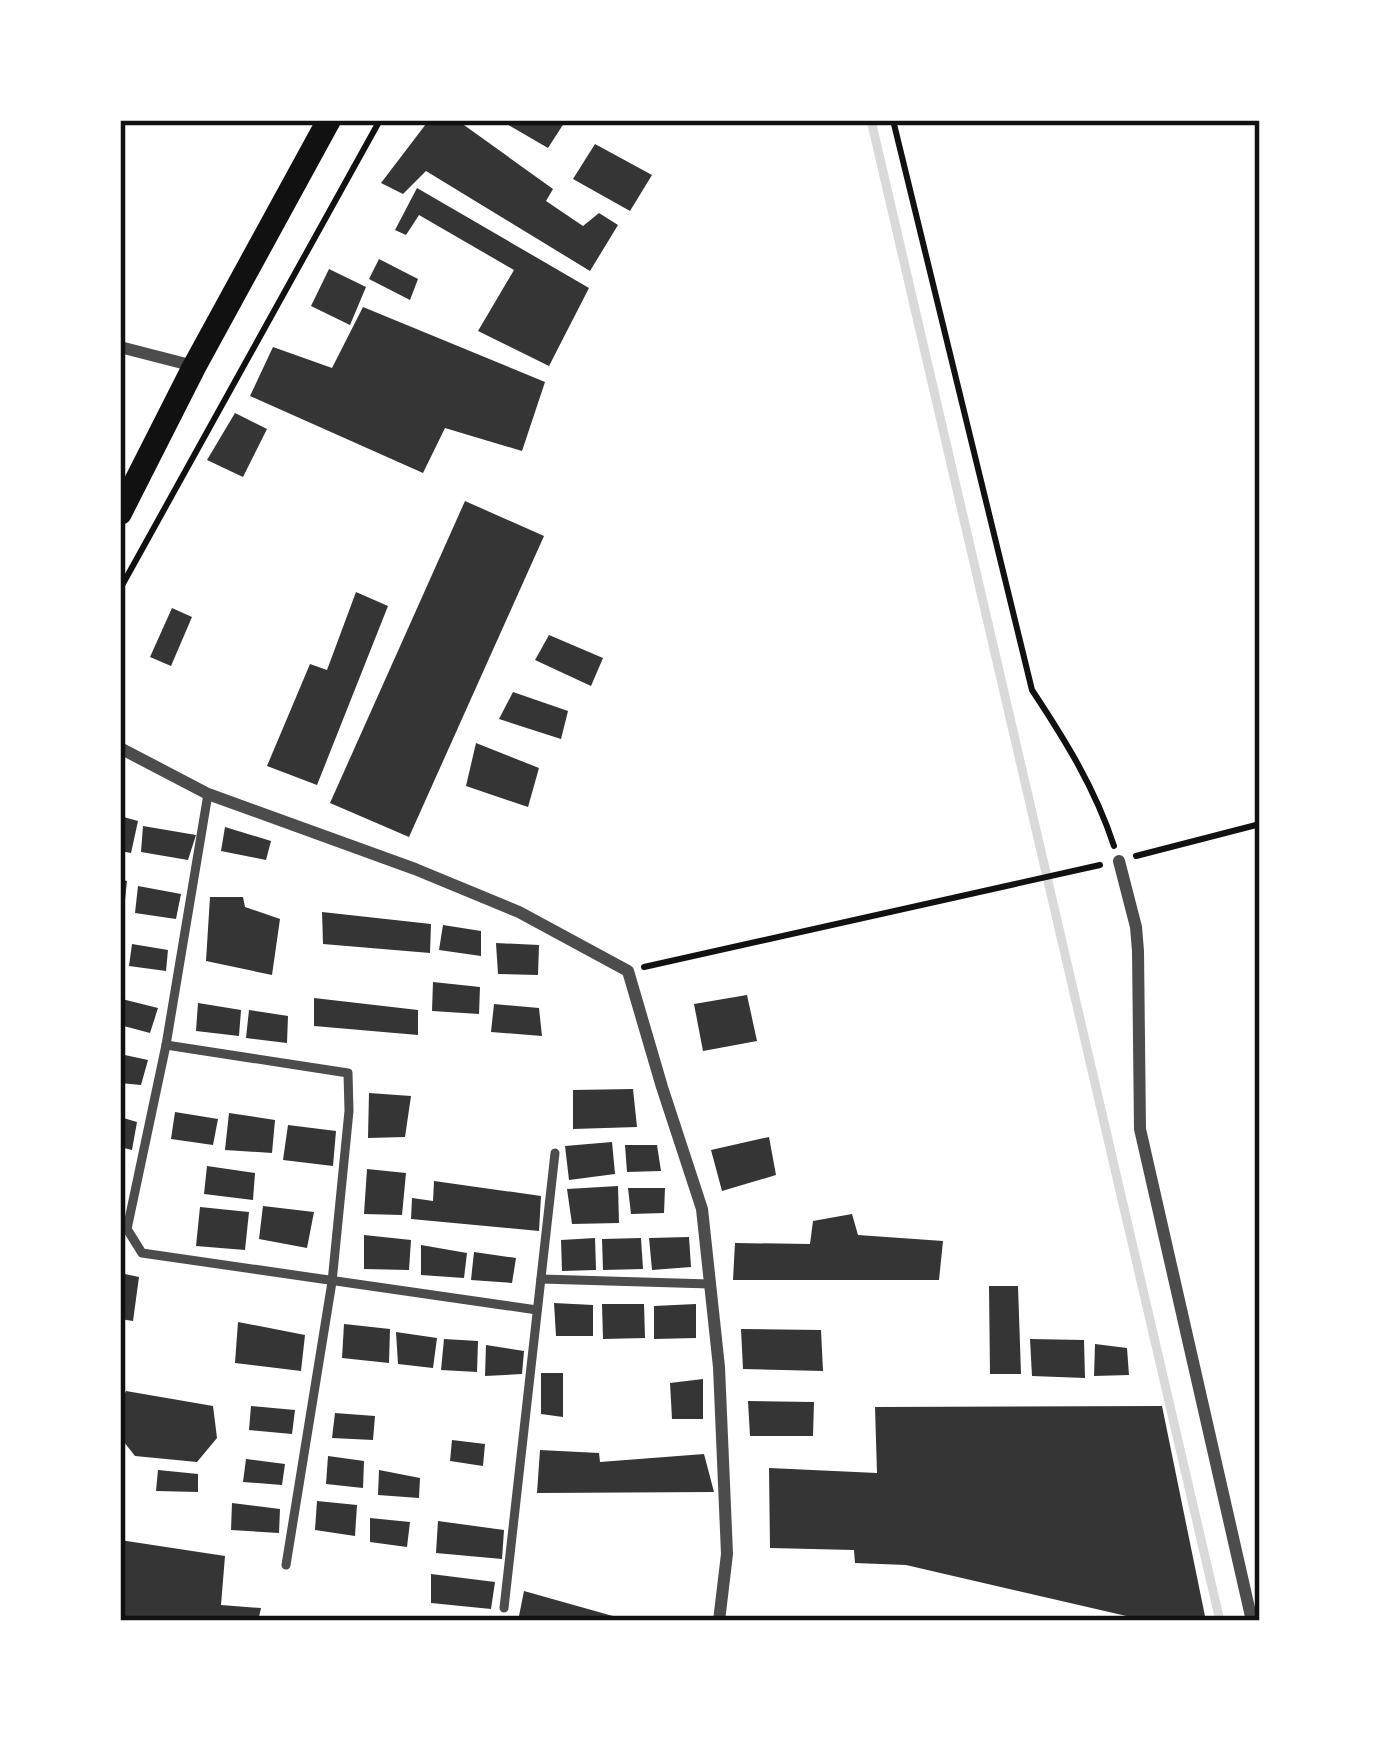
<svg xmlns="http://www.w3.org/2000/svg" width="1380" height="1741" viewBox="0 0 1380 1741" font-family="'Zilla Slab',serif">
  <rect width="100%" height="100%" fill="#fff"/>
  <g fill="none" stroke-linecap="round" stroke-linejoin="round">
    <!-- stream -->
    <path stroke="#d9d9d9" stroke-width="9" d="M871 120 1220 1621"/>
  </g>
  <!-- building -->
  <g fill="#353535">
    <path d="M429 120H457L553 189 546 201 583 226 599 213 618 225 590 271 426 171 403 194 381 183Z"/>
    <path d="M500 120H566L548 148Z"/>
    <path d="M595 144 652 175 630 211 573 179Z"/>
    <path d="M417 188 589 288 549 366 478 331 514 270 419 215 406 235 395 230Z"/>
    <path d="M379 259 418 279 410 300 369 279Z"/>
    <path d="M329 269 366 287 350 325 311 306Z"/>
    <path d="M363 307 545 382 522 451 445 428 423 473 250 396 273 347 332 368Z"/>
    <path d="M235 413 267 429 243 477 207 460Z"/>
    <path d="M465 501 544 536 409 837 330 803Z"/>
    <path d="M356 592 388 606 317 785 267 766 310 664 327 670Z"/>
    <path d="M172 608 192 617 171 666 150 657Z"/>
    <path d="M549 635 603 658 591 686 535 660Z"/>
    <path d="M513 692 568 711 561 739 499 719Z"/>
    <path d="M476 743 539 768 528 807 466 786Z"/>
    <path d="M120 816 138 821 131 853 120 851Z"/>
    <path d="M143 826 196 835 188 860 141 852Z"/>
    <path d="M225 827 271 841 266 860 221 851Z"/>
    <path d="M120 879 127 881 124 910 120 909Z"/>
    <path d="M138 886 181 894 176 919 135 913Z"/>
    <path d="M210 897H243L245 907 280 919 272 975 206 961Z"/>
    <path d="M322 912 431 924 430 953 323 944Z"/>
    <path d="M443 925 481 931V956L439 950Z"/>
    <path d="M496 943 539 945 538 975 498 974Z"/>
    <path d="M132 944 168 950 166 971 129 966Z"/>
    <path d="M433 982 480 987 479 1014 432 1011Z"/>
    <path d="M747 995 757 1041 703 1051 694 1004Z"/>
    <path d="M314 998 418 1010V1035L314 1026Z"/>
    <path d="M122 999 158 1008 150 1033 120 1025Z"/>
    <path d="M198 1003 241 1010 239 1036 196 1031Z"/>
    <path d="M494 1004 539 1008 542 1036 491 1032Z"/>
    <path d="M249 1010 288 1016 287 1043 246 1038Z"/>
    <path d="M120 1054 148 1060 141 1085 120 1083Z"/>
    <path d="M633 1089 637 1127 573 1129V1090Z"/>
    <path d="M369 1093 411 1096 405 1137 368 1138Z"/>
    <path d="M175 1112 218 1119 213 1145 171 1139Z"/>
    <path d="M229 1113 275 1120 272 1153 225 1150Z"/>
    <path d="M120 1117 137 1122 132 1150 120 1147Z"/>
    <path d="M288 1125 336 1131 333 1166 283 1160Z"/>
    <path d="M769 1137 776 1175 722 1191 711 1150Z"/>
    <path d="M612 1142 615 1174 569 1180 565 1146Z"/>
    <path d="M625 1145H657L661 1171 627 1172Z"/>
    <path d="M207 1166 255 1173 253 1200 204 1194Z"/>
    <path d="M367 1169 406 1173 402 1215 364 1214Z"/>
    <path d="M434 1181 541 1196 539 1231 411 1219 412 1198 433 1201Z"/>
    <path d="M618 1186 619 1223 572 1224 567 1189Z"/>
    <path d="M628 1188H665L664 1213 631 1214Z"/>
    <path d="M263 1206 314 1212 307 1248 259 1239Z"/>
    <path d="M200 1207 249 1212 245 1250 196 1246Z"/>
    <path d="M852 1214 858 1235 943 1241 939 1280H733L735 1243 810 1244 813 1221Z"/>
    <path d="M364 1235 411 1240 409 1270 364 1269Z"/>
    <path d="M689 1237 691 1267 652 1270 649 1238Z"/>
    <path d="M595 1238 596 1270 562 1271 561 1240Z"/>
    <path d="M641 1238 643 1269 603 1270 602 1239Z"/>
    <path d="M421 1245 467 1253 464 1278 421 1275Z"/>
    <path d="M474 1252 516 1258 512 1283 471 1280Z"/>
    <path d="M120 1273 139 1277 133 1321 120 1319Z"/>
    <path d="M989 1286H1018L1021 1374H990Z"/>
    <path d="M554 1303 593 1305V1336H556Z"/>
    <path d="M602 1304H644L645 1338 603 1339Z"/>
    <path d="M696 1304V1338L654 1339V1306Z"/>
    <path d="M238 1322 305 1335 301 1371 235 1363Z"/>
    <path d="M344 1324 390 1329 389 1363 342 1358Z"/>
    <path d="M741 1329 821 1330 823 1371 743 1369Z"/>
    <path d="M396 1332 437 1338 433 1368 398 1364Z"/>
    <path d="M444 1339 478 1341 477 1372 441 1370Z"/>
    <path d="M1030 1339 1084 1340 1085 1378 1032 1376Z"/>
    <path d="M1095 1344 1127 1348 1129 1375 1094 1376Z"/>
    <path d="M486 1345 524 1351 522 1374 485 1376Z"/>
    <path d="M541 1373H563V1417L541 1414Z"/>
    <path d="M703 1379V1419H672L670 1383Z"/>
    <path d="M126 1391 213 1406 217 1438 197 1462 135 1456 124 1442 120 1441V1404Z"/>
    <path d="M748 1401 814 1402 813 1436H750Z"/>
    <path d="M251 1406 295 1410 292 1434 249 1430Z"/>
    <path d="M1162 1406 1206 1621H1148L906 1565 855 1563 854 1550 770 1548 769 1468 877 1473 875 1407Z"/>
    <path d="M335 1413 375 1416 373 1440 332 1438Z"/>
    <path d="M452 1440 485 1444 483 1466 450 1461Z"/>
    <path d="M540 1450 599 1453 600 1462 704 1454 714 1492 537 1493Z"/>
    <path d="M328 1456 364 1461 363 1488 326 1484Z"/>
    <path d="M246 1459 285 1464 282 1485 243 1482Z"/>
    <path d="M158 1470 198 1474V1492L156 1491Z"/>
    <path d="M379 1470 420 1478 419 1498 378 1495Z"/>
    <path d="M317 1501 357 1505 355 1536 315 1530Z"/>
    <path d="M232 1503 280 1509 279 1533 231 1530Z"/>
    <path d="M370 1518 410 1522 407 1547 370 1542Z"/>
    <path d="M438 1521 504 1530 502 1559 436 1553Z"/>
    <path d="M120 1540 225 1556 221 1605 261 1608 258 1621H120Z"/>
    <path d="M431 1574 495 1582 491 1609 431 1603Z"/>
    <path d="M524 1591 627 1620V1621H518Z"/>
  </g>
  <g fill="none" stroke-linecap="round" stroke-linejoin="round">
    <!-- path -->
    <g stroke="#111" stroke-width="6">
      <path d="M893 120 1032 690C1065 740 1095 788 1114 846"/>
      <path d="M120 589 380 120"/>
      <path d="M1136 856 1260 824"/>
      <path d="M644 967 1100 865"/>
    </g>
    <!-- service -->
    <g stroke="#4c4c4c" stroke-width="9">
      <path d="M208 794 166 1045 127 1229 142 1253 537 1310"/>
      <path d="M166 1045 348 1073 349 1111 332 1282 286 1565"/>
      <path d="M541 1279 710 1284"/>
      <path d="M504 1608 555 1153"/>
    </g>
    <!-- minor -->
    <g stroke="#4c4c4c" stroke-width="12">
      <path d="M120 347 194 366"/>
      <path d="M120 748 208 794 415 869 519 912 628 971 662 1087 702 1209 719 1367 727 1554 719 1621"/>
      <path d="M1119 861 1136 927 1138 951 1140 1129 1252 1621"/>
    </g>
    <!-- secondary -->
    <path stroke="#111" stroke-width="24" d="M120 513 194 367 329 120"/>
  </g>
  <!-- border -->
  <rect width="1380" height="1741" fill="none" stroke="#ffffff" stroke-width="246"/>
  <rect x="123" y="123" width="1134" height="1495" fill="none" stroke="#111" stroke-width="4.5"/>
</svg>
